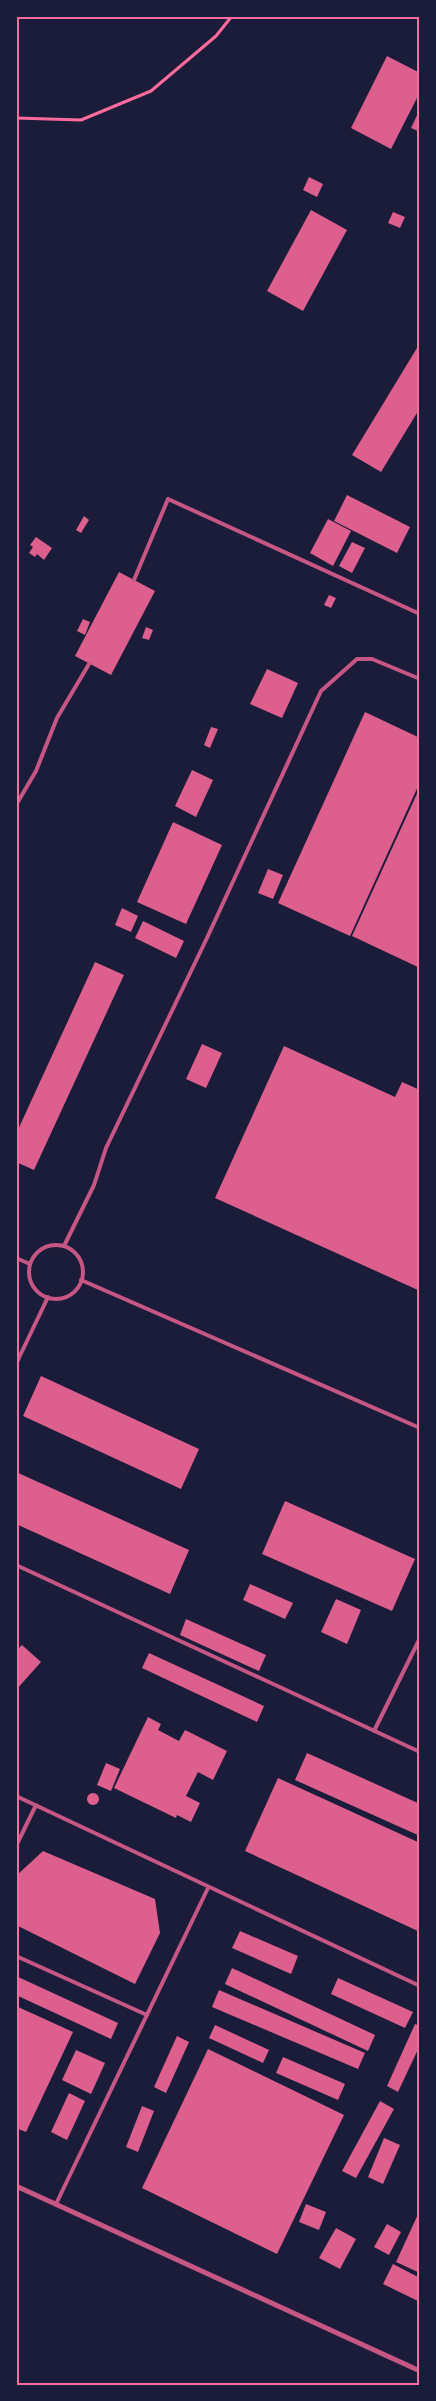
<svg xmlns="http://www.w3.org/2000/svg" width="436" height="2401" viewBox="0 0 436 2401" font-family="'Source Serif 4',serif">
  <rect width="100%" height="100%" fill="#1b1b3a"/>
  <!-- building -->
  <g fill="#dd5f8e">
    <path d="M387 56 420 73V92L391 149 351 128Z"/>
    <path d="M420 109V132L411 128Z"/>
    <path d="M309 177 323 184 317 197 303 190Z"/>
    <path d="M311 210 347 230 303 311 267 291Z"/>
    <path d="M393 212 405 217 400 228 388 223Z"/>
    <path d="M420 343V408L381 472 352 455Z"/>
    <path d="M347 495 410 527 397 553 334 521Z"/>
    <path d="M84 516 89 520 81 533 76 530Z"/>
    <path d="M328 519 351 531 333 566 310 553Z"/>
    <path d="M36 537 52 548 44 560 37 554 35 557 29 553 33 547 30 545Z"/>
    <path d="M352 542 365 548 352 573 339 566Z"/>
    <path d="M119 572 155 591 111 675 75 656Z"/>
    <path d="M329 595 336 598 331 608 324 605Z"/>
    <path d="M83 619 90 622 85 635 77 631Z"/>
    <path d="M146 627 153 630 149 640 142 638Z"/>
    <path d="M267 669 298 683 282 718 250 704Z"/>
    <path d="M365 712 420 738V782L350 936 278 903Z"/>
    <path d="M211 727 218 729 210 748 204 745Z"/>
    <path d="M192 770 213 780 196 817 175 806Z"/>
    <path d="M420 787V968L352 936Z"/>
    <path d="M173 822 222 845 186 924 137 902Z"/>
    <path d="M268 869 283 875 273 899 258 893Z"/>
    <path d="M122 908 138 916 131 932 115 925Z"/>
    <path d="M143 921 184 941 176 958 135 938Z"/>
    <path d="M95 962 124 975 34 1170 16 1162V1134Z"/>
    <path d="M202 1044 222 1053 206 1088 186 1079Z"/>
    <path d="M284 1046 395 1097 402 1082 420 1090V1291L215 1198Z"/>
    <path d="M41 1376 199 1449 181 1489 23 1416Z"/>
    <path d="M16 1472 189 1550 170 1594 16 1524Z"/>
    <path d="M285 1501 415 1559 392 1611 262 1554Z"/>
    <path d="M250 1584 293 1603 285 1619 243 1600Z"/>
    <path d="M336 1599 361 1610 347 1644 321 1632Z"/>
    <path d="M186 1619 266 1655 259 1671 180 1635Z"/>
    <path d="M22 1645 41 1662 16 1690V1651Z"/>
    <path d="M149 1653 264 1706 257 1722 142 1668Z"/>
    <path d="M148 1717 161 1724 158 1730 179 1741 185 1730 227 1751 213 1780 198 1772 186 1796 200 1803 191 1822 177 1815 176 1818 114 1788Z"/>
    <path d="M307 1753 420 1804V1836L295 1780Z"/>
    <path d="M106 1763 120 1769 111 1791 97 1785Z"/>
    <path d="M278 1778 420 1843V1932L245 1851Z"/>
    <circle cx="93" cy="1799" r="6"/>
    <path d="M43 1851 155 1899 160 1933 135 1984 16 1925V1876Z"/>
    <path d="M240 1931 298 1956 291 1974 232 1948Z"/>
    <path d="M232 1968 375 2035 368 2051 225 1984Z"/>
    <path d="M16 1976 118 2023 111 2039 16 1995Z"/>
    <path d="M338 1978 413 2012 405 2028 331 1994Z"/>
    <path d="M219 1990 365 2053 358 2069 212 2007Z"/>
    <path d="M16 2006 73 2032 26 2132 16 2128Z"/>
    <path d="M415 2024 420 2026V2045L398 2092 387 2086Z"/>
    <path d="M215 2025 269 2050 263 2063 209 2038Z"/>
    <path d="M177 2036 189 2042 166 2093 154 2087Z"/>
    <path d="M208 2049 344 2115 277 2254 142 2188Z"/>
    <path d="M76 2050 105 2063 91 2094 62 2080Z"/>
    <path d="M283 2057 345 2084 338 2100 276 2073Z"/>
    <path d="M69 2093 85 2101 67 2140 51 2132Z"/>
    <path d="M380 2101 394 2109 356 2178 342 2171Z"/>
    <path d="M142 2106 154 2111 138 2152 126 2147Z"/>
    <path d="M384 2138 400 2145 383 2184 368 2177Z"/>
    <path d="M306 2204 326 2212 319 2230 299 2222Z"/>
    <path d="M420 2210V2273L396 2262Z"/>
    <path d="M387 2224 401 2232 389 2255 374 2247Z"/>
    <path d="M336 2228 356 2239 340 2269 319 2258Z"/>
    <path d="M393 2264 420 2278V2302L383 2284Z"/>
  </g>
  <g fill="none" stroke-linecap="round" stroke-linejoin="round">
    <!-- path -->
    <path stroke="#ff6b9d" stroke-width="3" d="M16 118 81 120 151 91 216 36 232 16"/>
    <!-- service -->
    <g stroke="#c65784" stroke-width="4">
      <path d="M134 580 168 499 420 614"/>
      <path d="M16 805 36 771 57 718 89 664"/>
      <circle cx="56" cy="1272" r="27"/>
      <path d="M64 1246 94 1185 106 1148 206 940 321 691 357 659H372L420 679"/>
      <path d="M16 1258 30 1264"/>
      <path d="M81 1280 420 1428"/>
      <path d="M16 1364 48 1297"/>
      <path d="M16 1565 420 1752"/>
      <path d="M374 1731 420 1638"/>
      <path d="M16 1796 420 1986"/>
      <path d="M16 1846 36 1805"/>
      <path d="M16 1956 147 2015"/>
      <path d="M56 2204 208 1888"/>
    </g>
    <!-- minor -->
    <path stroke="#c65784" stroke-width="5" d="M16 2186 420 2371"/>
  </g>
  <!-- border -->
  <rect width="436" height="2401" fill="none" stroke="#1b1b3a" stroke-width="35"/>
  <rect x="18" y="18" width="400" height="2366" fill="none" stroke="#ff6b9d" stroke-width="2"/>
</svg>
